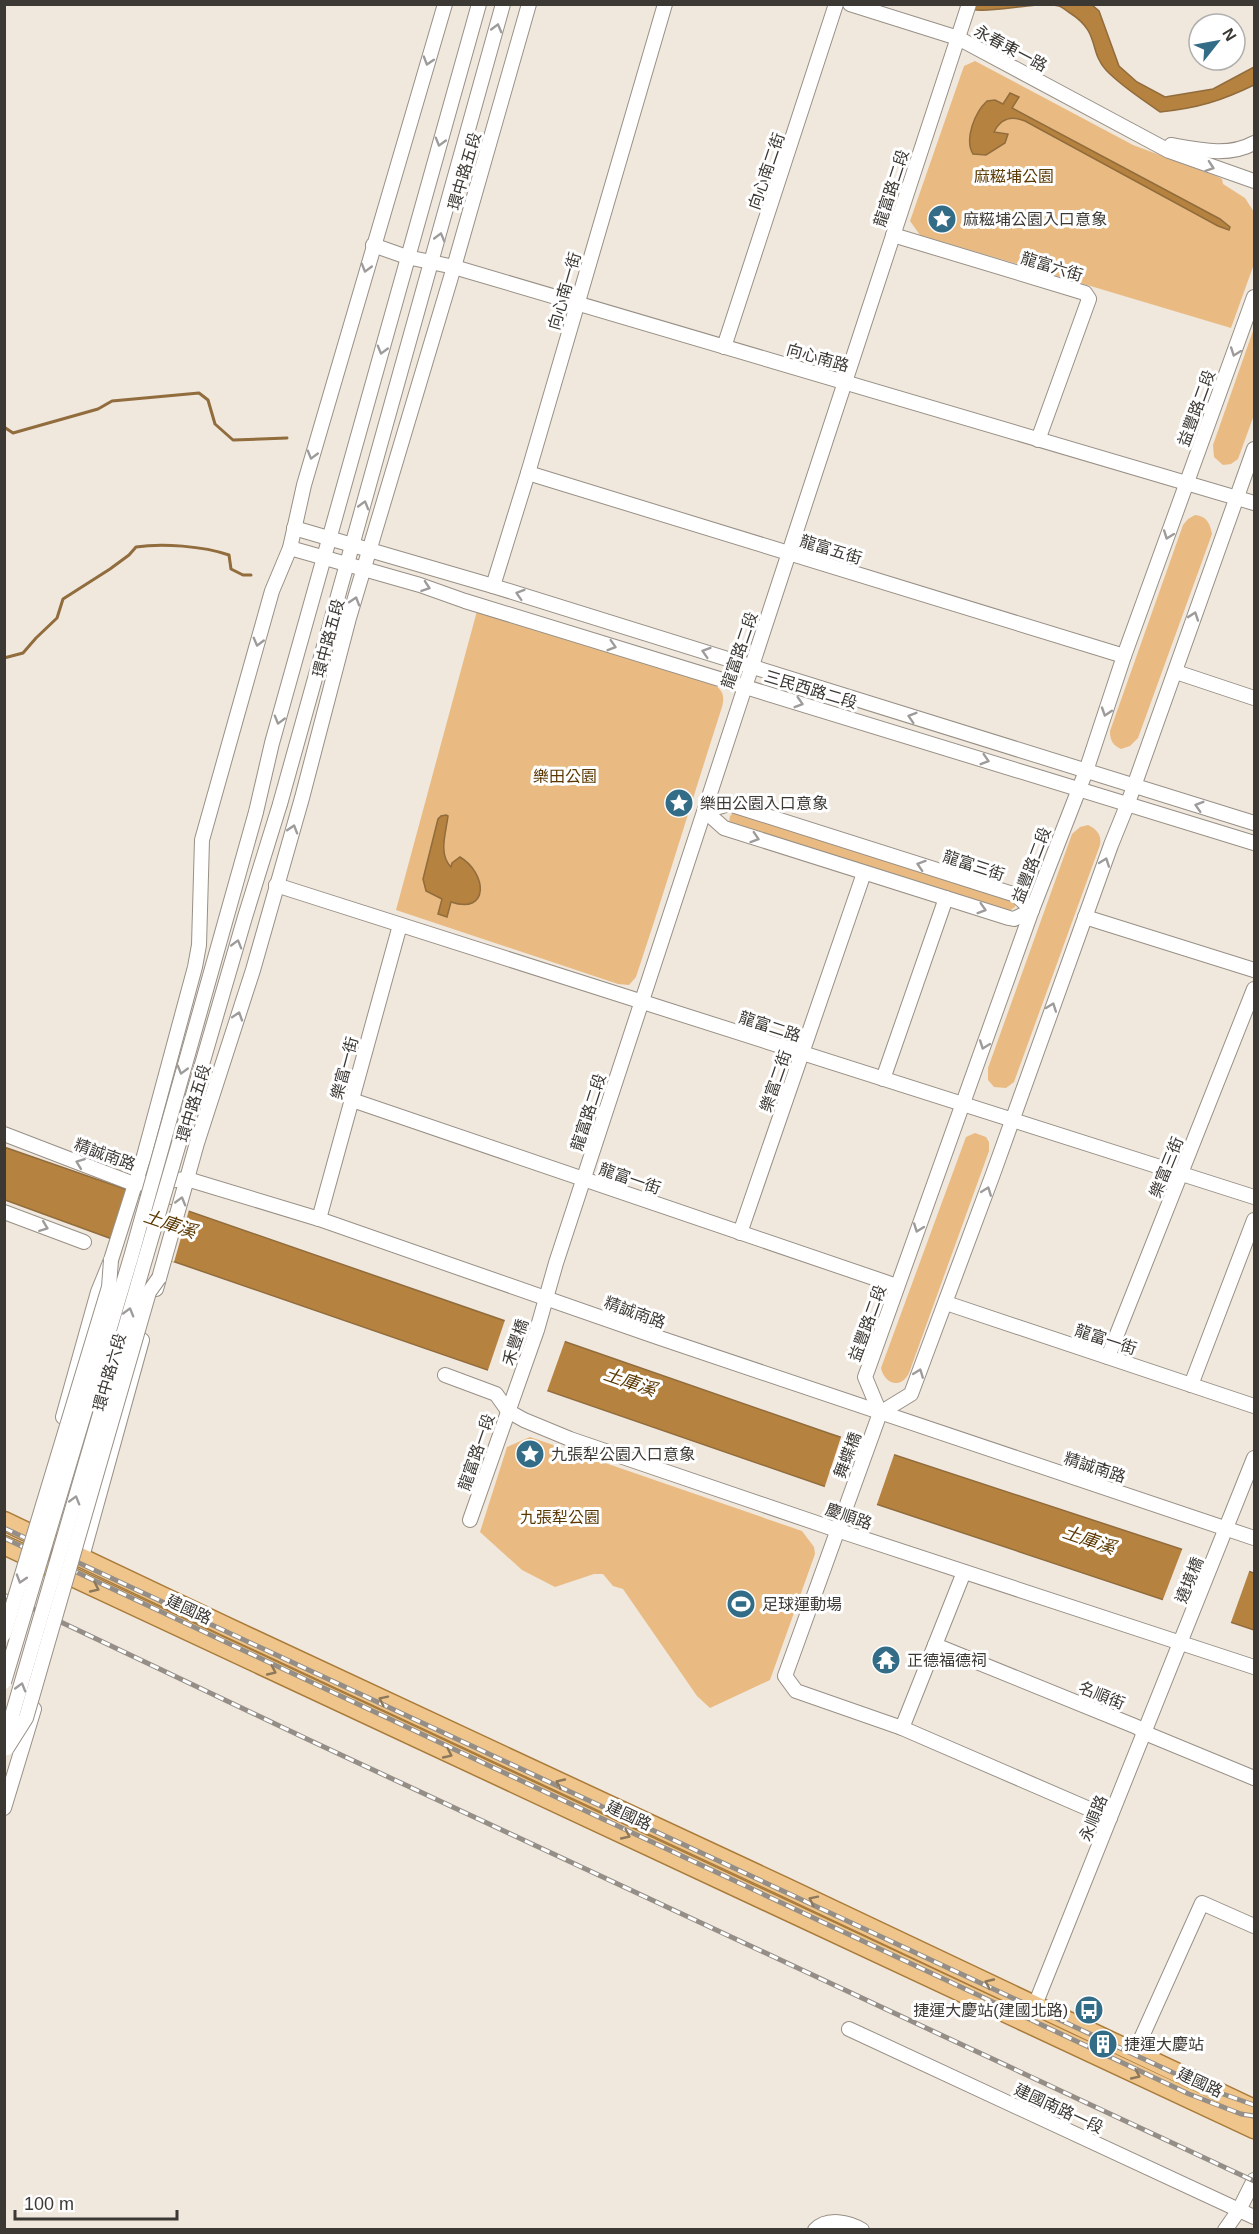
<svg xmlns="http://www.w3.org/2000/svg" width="1259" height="2234" viewBox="0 0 1259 2234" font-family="Arial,'Noto Sans TC',sans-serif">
  <rect width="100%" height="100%" fill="#f0e7dd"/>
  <!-- green -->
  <g fill="#e9bb83">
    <path d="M975 61 1133 145 1216 176 1222 179 1223 184 1245 198 1254 212V264L1231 328 920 235 910 221 964 66Z"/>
    <path d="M1254 328V415L1238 459 1231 464 1223 465 1214 457 1213 445Z"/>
    <path d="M1195 515C1207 516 1210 524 1212 534L1138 738 1130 746 1121 749C1113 745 1110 741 1110 731L1183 525 1188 519Z"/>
    <path d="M477 611 713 684C723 690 725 696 722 707 693 797 666 887 636 977L629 985 618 984 396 910Z"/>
    <path d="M734 812 1012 898 1016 903 1015 907 1008 912 729 823 730 816Z"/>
    <path d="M1088 825C1097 829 1102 836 1100 845L1014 1082 1006 1088 994 1087 988 1080V1068L1072 834 1080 827Z"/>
    <path d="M975 1133 986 1137 989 1142V1151L909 1373C901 1389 885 1385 881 1368L966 1137Z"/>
    <path d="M530 1437 802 1531 814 1547 815 1554 770 1680 710 1708 697 1696 623 1589 613 1586 603 1574H594L555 1587 522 1570 480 1532 507 1447Z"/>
  </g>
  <!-- water -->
  <g fill="#b6823f" stroke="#916c3c" stroke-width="1.5">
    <path d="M959 5H1092L1099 11 1119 66 1137 82 1165 97 1213 89 1254 67V85C1221 101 1198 108 1160 112 1142 99 1121 86 1106 70 1088 50 1101 33 1070 13 1067 11 1062 7 1059 6 1034 0 975 19 959 5Z"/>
    <path d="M1010 93 1019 97 1012 108 1220 219 1230 227 1229 230 1218 226 1025 121C1011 115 1001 118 994 132L1008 134 1005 143 986 155 973 154C964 139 975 112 987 101L995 100 1003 104Z"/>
    <path d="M446 815 448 816C446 833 438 854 451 867L452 863 460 857C487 873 490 915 451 902L447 917 438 914 442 899 426 891 423 879 438 819 441 816Z"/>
    <path d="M4 1147 831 1434 1254 1573V1630L864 1500 175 1262 5 1200Z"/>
  </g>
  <!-- pier -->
  <g fill="#f0e7dd">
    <path d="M126 1192 189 1210 174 1262 112 1243Z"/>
    <path d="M506 1317 566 1338 546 1394 487 1373Z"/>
    <path d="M842 1434 895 1452 876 1507 824 1489Z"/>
    <path d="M1183 1547 1250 1569 1230 1625 1162 1602Z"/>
  </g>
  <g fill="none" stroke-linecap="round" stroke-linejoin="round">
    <!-- stream -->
    <g stroke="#916c3c" stroke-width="3">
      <path d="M4 427 13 433 98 409 112 401 199 393 208 400 215 424 233 440 287 438"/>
      <path d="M4 658 23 653 36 638 57 618 63 599 110 569 129 555 136 547C162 543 203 546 229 555L231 569 243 575H251"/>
    </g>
    <!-- minor casing -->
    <g stroke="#989086" stroke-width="16">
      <g id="minor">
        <path d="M850 4 958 38 1169 151 1254 181"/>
        <path d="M1171 145C1199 150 1229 157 1254 143"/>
        <path d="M893 235 1085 293 1089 299 1038 440"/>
        <path d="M373 245 407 257 454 267 1254 503"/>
        <path d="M724 347 836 4"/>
        <path d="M528 473 1124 656"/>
        <path d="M294 528 493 586 1254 823"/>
        <path d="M290 548 420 585 465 601 1254 843"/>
        <path d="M493 586 528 473 665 4"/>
        <path d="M1176 672 1254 698"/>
        <path d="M280 804 503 4"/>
        <path d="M705 811 724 828 1009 918 1014 919 1032 910"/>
        <path d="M705 811 729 804 1016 895 1032 910"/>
        <path d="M256 812 272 743 479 4"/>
        <path d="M276 885 1254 1197"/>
        <path d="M1085 917 1254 970"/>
        <path d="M883 1079 946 898"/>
        <path d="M352 1100 897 1286"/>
        <path d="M4 1134 134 1184 187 1179 319 1219 657 1337 1254 1538"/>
        <path d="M4 1212 84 1242"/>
        <path d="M319 1219 400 925"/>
        <path d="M740 1233 864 873"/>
        <path d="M156 1289 197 1143 253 970 302 798 349 618 454 267 529 4"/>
        <path d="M946 1303 1254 1406"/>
        <path d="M1108 1357 1254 989"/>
        <path d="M445 1375 496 1394 508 1411 524 1420 570 1439 837 1530 1254 1667"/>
        <path d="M1191 1385 1254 1220"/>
        <path d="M880 1413 865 1377 868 1369 1032 910 1086 771 1124 656 1254 297"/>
        <path d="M880 1413 911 1394 993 1174 1111 845 1128 803 1254 449"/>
        <path d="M880 1413 785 1676 796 1691 902 1728 964 1572"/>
        <path d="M63 1417 98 1292 111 1260 144 1156 195 967 199 945 202 840 272 591 290 548 304 485 445 4"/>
        <path d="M470 1520 537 1330 556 1263 969 4"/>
        <path d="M82 1557 142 1340"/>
        <path d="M935 1645 1137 1727 1145 1733 1254 1778"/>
        <path d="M902 1728 1110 1818"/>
        <path d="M4 1808 34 1709"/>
        <path d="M1035 2005 1254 1458"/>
        <path d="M849 2029 1254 2217"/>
        <path d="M1135 2052 1202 1903 1254 1926"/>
        <path d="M815 2230C827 2217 849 2222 862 2230"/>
        <path d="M1225 2230 1239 2210 1254 2180"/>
      </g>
    </g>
    <!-- major casing -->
    <g stroke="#a97b3a" stroke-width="21">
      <g id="major">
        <path d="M4 1521 221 1624 785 1887 1254 2109"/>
        <path d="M4 1545 1254 2129"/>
      </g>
    </g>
    <!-- minor -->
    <use href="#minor" stroke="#fff" stroke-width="14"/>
    <!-- major -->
    <use href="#major" stroke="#efc58b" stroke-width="18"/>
    <!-- rail casing -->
    <g stroke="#948e87" stroke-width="5">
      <g id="rail">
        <path d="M4 1528 1206 2088 1254 2105"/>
        <path d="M4 1538 1189 2094 1241 2114 1254 2116"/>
        <path d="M4 1595 307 1739 1254 2181"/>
      </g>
    </g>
    <!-- rail -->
    <use href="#rail" stroke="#fff" stroke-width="3" stroke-dasharray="9" stroke-linecap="butt"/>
    <!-- minor-bridge casing -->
    <g stroke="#989086" stroke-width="16" stroke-linecap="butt">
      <g id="minor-bridge">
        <path d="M4 1634 109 1287 111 1260"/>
        <path d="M4 1682 131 1257 256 812"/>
        <path d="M4 1743 245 917 280 804"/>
        <path d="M7 1748 26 1718 149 1292 159 1278"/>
      </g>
    </g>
    <!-- minor-bridge -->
    <use href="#minor-bridge" stroke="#fff" stroke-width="14"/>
  </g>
  <!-- one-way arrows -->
  <defs><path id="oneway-chevron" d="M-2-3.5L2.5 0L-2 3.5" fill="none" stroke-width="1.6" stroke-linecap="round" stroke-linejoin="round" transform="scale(1.5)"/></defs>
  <g stroke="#9e9c9a">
    <use href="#oneway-chevron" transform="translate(497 28) rotate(-75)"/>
    <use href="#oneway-chevron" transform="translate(428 61) rotate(107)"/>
    <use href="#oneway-chevron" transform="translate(440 142) rotate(106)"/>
    <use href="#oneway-chevron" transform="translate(1210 167) rotate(19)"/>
    <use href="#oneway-chevron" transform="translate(440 237) rotate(-75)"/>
    <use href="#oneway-chevron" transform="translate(366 268) rotate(106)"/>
    <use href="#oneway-chevron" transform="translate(382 350) rotate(106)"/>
    <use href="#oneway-chevron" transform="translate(1235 352) rotate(110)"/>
    <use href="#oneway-chevron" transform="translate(312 455) rotate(106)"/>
    <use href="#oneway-chevron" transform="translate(364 505) rotate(-74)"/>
    <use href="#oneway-chevron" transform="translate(1168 535) rotate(110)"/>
    <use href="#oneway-chevron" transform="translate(426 587) rotate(19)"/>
    <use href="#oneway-chevron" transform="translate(520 594) rotate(-163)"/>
    <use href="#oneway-chevron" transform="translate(355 601) rotate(-73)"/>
    <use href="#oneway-chevron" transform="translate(1194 616) rotate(-71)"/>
    <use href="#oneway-chevron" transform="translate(258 642) rotate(105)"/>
    <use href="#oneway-chevron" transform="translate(612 646) rotate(17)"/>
    <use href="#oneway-chevron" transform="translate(706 652) rotate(-163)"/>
    <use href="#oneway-chevron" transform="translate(799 703) rotate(17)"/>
    <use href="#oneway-chevron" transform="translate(1106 712) rotate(108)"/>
    <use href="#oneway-chevron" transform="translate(912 717) rotate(-163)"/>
    <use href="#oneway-chevron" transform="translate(279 720) rotate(106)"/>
    <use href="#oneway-chevron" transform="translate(985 760) rotate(17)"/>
    <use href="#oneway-chevron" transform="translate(1199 806) rotate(-163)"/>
    <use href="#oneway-chevron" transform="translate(293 829) rotate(-73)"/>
    <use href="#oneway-chevron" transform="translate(755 838) rotate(18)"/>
    <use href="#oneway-chevron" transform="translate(1105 862) rotate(-70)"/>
    <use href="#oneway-chevron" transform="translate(921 865) rotate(-162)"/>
    <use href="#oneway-chevron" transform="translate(982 909) rotate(17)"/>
    <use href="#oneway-chevron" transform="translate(237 944) rotate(-74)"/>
    <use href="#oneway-chevron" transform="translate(1052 1007) rotate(-70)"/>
    <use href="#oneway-chevron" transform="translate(238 1016) rotate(-72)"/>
    <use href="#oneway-chevron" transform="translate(984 1045) rotate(110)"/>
    <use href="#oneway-chevron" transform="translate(182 1070) rotate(106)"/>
    <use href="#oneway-chevron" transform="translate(80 1163) rotate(-159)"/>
    <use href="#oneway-chevron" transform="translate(987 1191) rotate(-69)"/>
    <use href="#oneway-chevron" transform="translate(181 1201) rotate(-74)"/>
    <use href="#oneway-chevron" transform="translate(44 1227) rotate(21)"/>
    <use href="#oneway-chevron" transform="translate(918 1228) rotate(110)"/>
    <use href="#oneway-chevron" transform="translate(129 1312) rotate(-74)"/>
    <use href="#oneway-chevron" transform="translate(919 1373) rotate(-69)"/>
    <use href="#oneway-chevron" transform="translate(75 1500) rotate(-74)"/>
    <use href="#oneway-chevron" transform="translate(21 1579) rotate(107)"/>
    <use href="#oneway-chevron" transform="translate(21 1687) rotate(-74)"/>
  </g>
  <g stroke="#8d785c">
    <use href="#oneway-chevron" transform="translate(95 1588) rotate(25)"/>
    <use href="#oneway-chevron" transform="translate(272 1671) rotate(25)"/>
    <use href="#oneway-chevron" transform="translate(383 1700) rotate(-154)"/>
    <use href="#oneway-chevron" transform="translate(448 1754) rotate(25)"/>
    <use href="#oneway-chevron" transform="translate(560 1783) rotate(-155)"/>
    <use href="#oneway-chevron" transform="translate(626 1835) rotate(25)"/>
    <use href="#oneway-chevron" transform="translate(813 1900) rotate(-154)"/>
    <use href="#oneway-chevron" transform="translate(989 1983) rotate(-155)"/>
    <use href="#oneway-chevron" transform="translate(1136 2075) rotate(25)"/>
  </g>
  <!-- icons -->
  <defs>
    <g id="sight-disc" transform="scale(1.5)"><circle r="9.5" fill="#336c86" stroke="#fff"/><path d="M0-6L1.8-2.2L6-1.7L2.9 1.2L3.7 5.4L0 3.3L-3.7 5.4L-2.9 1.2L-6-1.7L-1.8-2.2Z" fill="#fff"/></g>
    <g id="stadium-disc" transform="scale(1.5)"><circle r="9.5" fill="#336c86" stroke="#fff"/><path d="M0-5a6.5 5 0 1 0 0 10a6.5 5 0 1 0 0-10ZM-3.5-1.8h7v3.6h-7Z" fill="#fff"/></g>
    <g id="temple-disc" transform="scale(1.5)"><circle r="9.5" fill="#336c86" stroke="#fff"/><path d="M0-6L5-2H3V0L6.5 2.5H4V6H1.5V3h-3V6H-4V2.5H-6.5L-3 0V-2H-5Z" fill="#fff"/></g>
    <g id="bus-disc" transform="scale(1.5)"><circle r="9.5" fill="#336c86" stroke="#fff"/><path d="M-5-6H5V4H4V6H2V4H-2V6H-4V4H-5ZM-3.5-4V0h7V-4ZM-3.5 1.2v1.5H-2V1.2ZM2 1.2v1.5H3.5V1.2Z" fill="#fff"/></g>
    <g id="building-disc" transform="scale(1.5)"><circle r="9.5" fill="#336c86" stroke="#fff"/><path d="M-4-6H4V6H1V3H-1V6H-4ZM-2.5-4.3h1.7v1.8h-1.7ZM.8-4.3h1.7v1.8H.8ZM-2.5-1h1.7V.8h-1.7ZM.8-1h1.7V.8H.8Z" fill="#fff"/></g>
  </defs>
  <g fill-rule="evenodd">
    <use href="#sight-disc" x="942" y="219"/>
    <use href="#sight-disc" x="679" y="803"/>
    <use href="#sight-disc" x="530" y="1454"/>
    <use href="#stadium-disc" x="741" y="1604"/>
    <use href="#temple-disc" x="886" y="1660"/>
    <use href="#bus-disc" x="1089" y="2010"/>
    <use href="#building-disc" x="1103" y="2044"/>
  </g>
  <g text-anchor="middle" stroke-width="6" stroke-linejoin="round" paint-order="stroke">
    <!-- street labels -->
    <g font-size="16" fill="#3c3935" stroke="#fff">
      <text transform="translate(1011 48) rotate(28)" y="6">永春東一路</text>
      <text transform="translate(464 171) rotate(-74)" y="6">環中路五段</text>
      <text transform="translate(766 171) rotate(-71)" y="6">向心南二街</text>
      <text transform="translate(891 188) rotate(-72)" y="6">龍富路二段</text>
      <text transform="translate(1052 266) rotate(17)" y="6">龍富六街</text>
      <text transform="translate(564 291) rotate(-74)" y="6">向心南一街</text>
      <text transform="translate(818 357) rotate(16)" y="6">向心南路</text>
      <text transform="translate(1196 408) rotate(-70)" y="6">益豐路二段</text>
      <text transform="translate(831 549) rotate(17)" y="6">龍富五街</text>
      <text transform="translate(328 638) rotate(-75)" y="6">環中路五段</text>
      <text transform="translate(739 650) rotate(-71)" y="6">龍富路二段</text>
      <text transform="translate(811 689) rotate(17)" y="6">三民西路二段</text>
      <text transform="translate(974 865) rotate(18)" y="6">龍富三街</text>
      <text transform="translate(1031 865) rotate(-69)" y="6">益豐路二段</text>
      <text transform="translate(770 1026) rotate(18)" y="6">龍富二路</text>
      <text transform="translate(344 1068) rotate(-75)" y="6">樂富一街</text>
      <text transform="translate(775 1081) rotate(-71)" y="6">樂富二街</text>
      <text transform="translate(193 1103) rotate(-73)" y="6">環中路五段</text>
      <text transform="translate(588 1112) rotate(-72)" y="6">龍富路二段</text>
      <text transform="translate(105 1154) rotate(20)" y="6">精誠南路</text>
      <text transform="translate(1166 1167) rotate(-68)" y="6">樂富三街</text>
      <text transform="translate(630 1178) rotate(19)" y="6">龍富一街</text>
      <text transform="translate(635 1312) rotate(20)" y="6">精誠南路</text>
      <text transform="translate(867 1323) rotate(-70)" y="6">益豐路二段</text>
      <text transform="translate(1106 1339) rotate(18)" y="6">龍富一街</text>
      <text transform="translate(515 1342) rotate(-71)" y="6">禾豐橋</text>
      <text transform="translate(109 1372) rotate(-74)" y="6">環中路六段</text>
      <text transform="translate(476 1452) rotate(-71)" y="6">龍富路一段</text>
      <text transform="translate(847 1455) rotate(-69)" y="6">舞蝶橋</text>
      <text transform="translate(1095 1467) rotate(18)" y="6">精誠南路</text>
      <text transform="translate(849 1516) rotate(19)" y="6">慶順路</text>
      <text transform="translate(1189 1580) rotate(-68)" y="6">遶境橋</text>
      <text transform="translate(189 1609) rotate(25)" y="6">建國路</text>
      <text transform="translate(1102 1695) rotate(22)" y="6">名順街</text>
      <text transform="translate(629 1815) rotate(25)" y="6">建國路</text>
      <text transform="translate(1093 1818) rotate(-68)" y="6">永順路</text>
      <text transform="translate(1200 2082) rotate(25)" y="6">建國路</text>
      <text transform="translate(1059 2108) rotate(25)" y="6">建國南路一段</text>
    </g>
    <!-- park labels -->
    <g font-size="16" fill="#5b3800" stroke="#fff">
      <text x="1014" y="182">麻糍埔公園</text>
      <text x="565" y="782">樂田公園</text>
      <text x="560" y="1523">九張犁公園</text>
    </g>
    <!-- poi labels -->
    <g font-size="16" fill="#3c3935" stroke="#fff" text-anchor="start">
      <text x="963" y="225">麻糍埔公園入口意象</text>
      <text x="700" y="809">樂田公園入口意象</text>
      <text x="551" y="1460">九張犁公園入口意象</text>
      <text x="762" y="1610">足球運動場</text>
      <text x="907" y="1666">正德福德祠</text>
      <text x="1068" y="2016" text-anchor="end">捷運大慶站(建國北路)</text>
      <text x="1124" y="2050">捷運大慶站</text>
    </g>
    <!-- water labels -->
    <g font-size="18" font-style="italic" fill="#5b3800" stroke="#fff">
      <text transform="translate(170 1224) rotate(19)" y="6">土庫溪</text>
      <text transform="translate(630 1382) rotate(19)" y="6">土庫溪</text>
      <text transform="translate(1089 1540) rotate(19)" y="6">土庫溪</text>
    </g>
  </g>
  <!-- border -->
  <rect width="1259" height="2234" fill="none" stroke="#3c3935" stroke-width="12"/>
  <!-- north arrow -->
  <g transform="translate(1217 42) rotate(59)"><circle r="28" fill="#ffffff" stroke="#b1b0ae" stroke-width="1.5"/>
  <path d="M0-4.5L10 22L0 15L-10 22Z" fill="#336c86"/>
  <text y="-9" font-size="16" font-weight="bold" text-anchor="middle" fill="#3c3935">N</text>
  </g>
  <!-- scale -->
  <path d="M15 2210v9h162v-9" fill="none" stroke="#3c3935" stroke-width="3"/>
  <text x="24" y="2210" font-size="18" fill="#3c3935" stroke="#ffffff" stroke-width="4.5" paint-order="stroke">100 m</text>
</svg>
